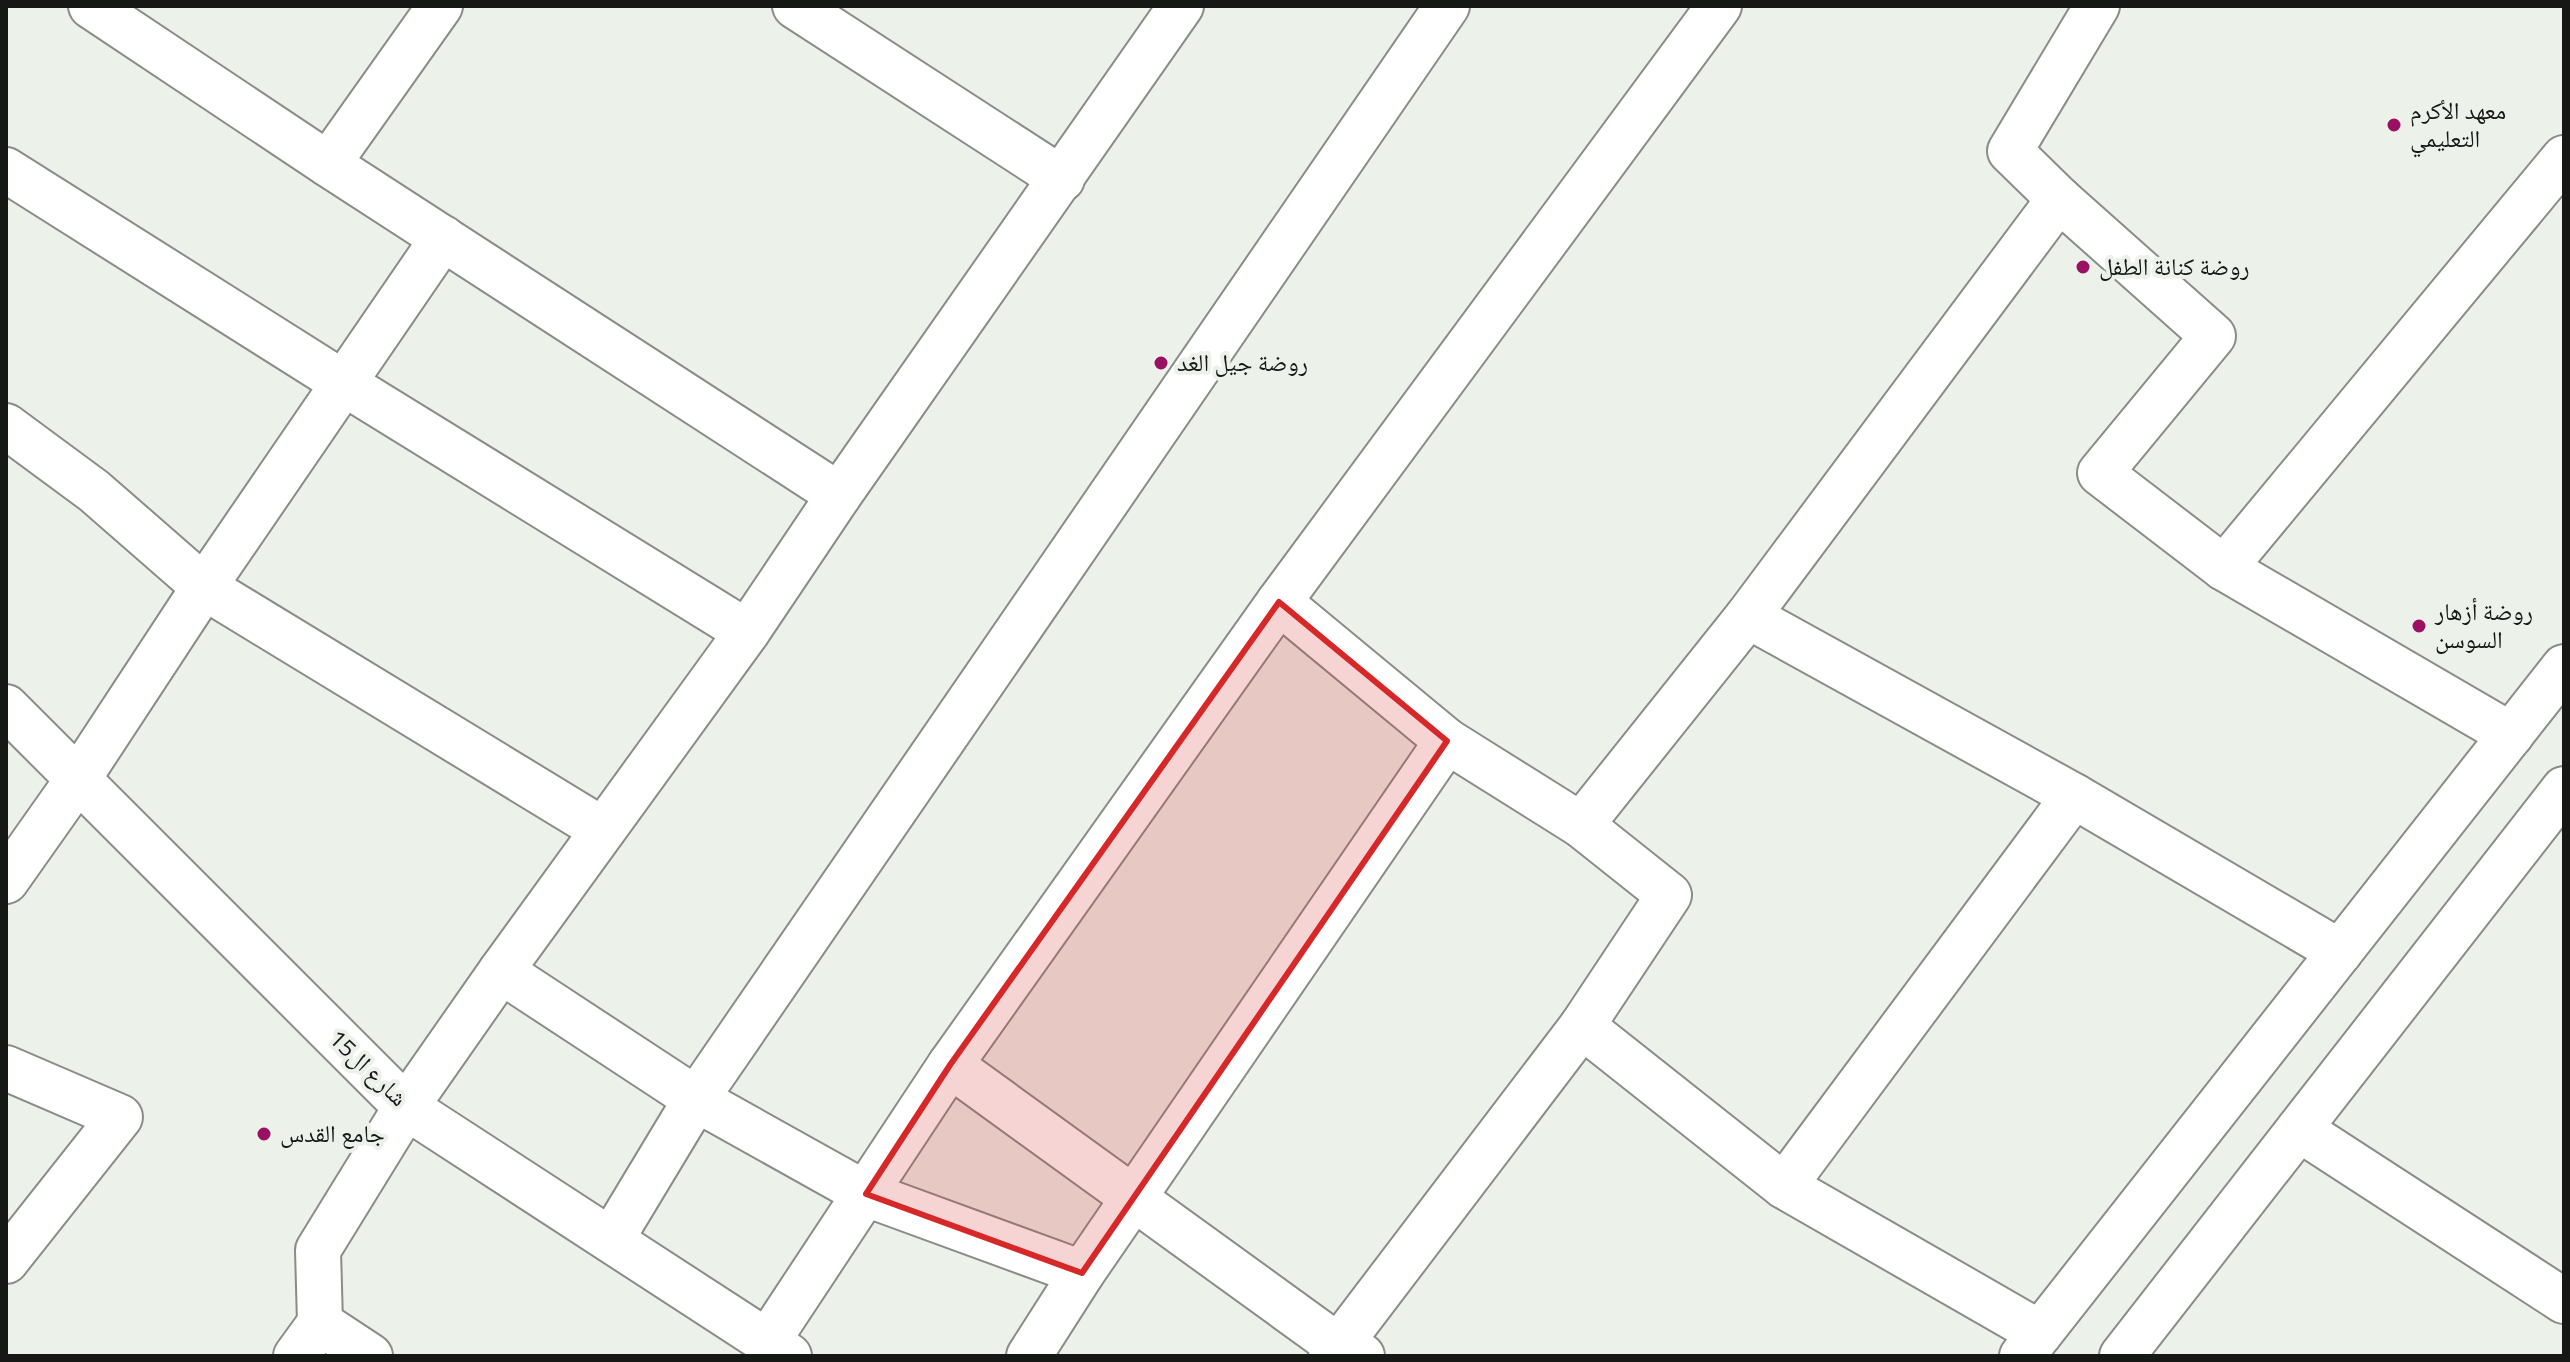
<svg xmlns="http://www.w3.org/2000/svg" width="2570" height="1362" viewBox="0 0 2570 1362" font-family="'Titillium Web','Noto Naskh Arabic',sans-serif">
  <rect width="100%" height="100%" fill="#ecf1ea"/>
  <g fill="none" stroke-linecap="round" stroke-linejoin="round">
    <!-- street casing -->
    <g stroke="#898d87" stroke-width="48">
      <g id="street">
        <path d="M91 6 328 164 839 495"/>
        <path d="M795 6 1062 179"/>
        <path d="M328 164 440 6"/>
        <path d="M6 170 345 384 747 632"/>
        <path d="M2059 199 2213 336 2100 473 2224 568 2511 735"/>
        <path d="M6 426 94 491 204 587 603 830"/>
        <path d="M2224 568 2564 158"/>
        <path d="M1279 602 1447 741 1581 825 1669 895 1582 1026 1331 1356"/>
        <path d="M1748 616 2074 796 2340 952"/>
        <path d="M1581 825 1748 616 2059 199 2010 151 2097 6"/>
        <path d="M6 881 78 779 204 587 443 238"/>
        <path d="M501 971 696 1099 866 1194 1082 1273"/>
        <path d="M1582 1026 1784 1186 2040 1333"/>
        <path d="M950 1065 1338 1346 1362 1356"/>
        <path d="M6 1068 120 1117 6 1261"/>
        <path d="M1784 1186 2074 796"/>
        <path d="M611 1240 696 1099 1447 6"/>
        <path d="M767 1342 950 1065 1279 602 1719 6"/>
        <path d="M296 1356 320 1323"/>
        <path d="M370 1356 320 1323 318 1250 406 1107 501 971 747 632 839 495 1181 6"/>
        <path d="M1029 1356 1082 1273 1447 741"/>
      </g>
    </g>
    <!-- secondary casing -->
    <g stroke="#898d87" stroke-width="48">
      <g id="secondary">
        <path d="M6 707 406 1107 789 1356"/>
        <path d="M2299 1129 2564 1301"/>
      </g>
    </g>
    <!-- primary casing -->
    <g stroke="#898d87" stroke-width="48">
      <g id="primary">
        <path d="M2022 1356 2564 667"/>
        <path d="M2122 1356 2564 789"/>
      </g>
    </g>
    <!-- street -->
    <use href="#street" stroke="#fff" stroke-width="44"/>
    <!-- secondary -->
    <use href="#secondary" stroke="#fff" stroke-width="44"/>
    <!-- primary -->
    <use href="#primary" stroke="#fff" stroke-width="44"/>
  </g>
  <!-- marked area -->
  <path fill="#d62828" fill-opacity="0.2" stroke="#d62828" stroke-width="6" stroke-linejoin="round" d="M1279 602 1447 741 1082 1273 866 1194 950 1065Z"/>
  <!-- markers -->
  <g fill="#9a1063" stroke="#ecf1ea" stroke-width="3">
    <circle cx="2394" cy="125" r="8"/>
    <circle cx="2083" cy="267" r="8"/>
    <circle cx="1161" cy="363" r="8"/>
    <circle cx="2419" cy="626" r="8"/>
    <circle cx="264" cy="1134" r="8"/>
  </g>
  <g text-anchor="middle" stroke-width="8" stroke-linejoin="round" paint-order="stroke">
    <!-- poi labels -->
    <g font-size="24" fill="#161816" stroke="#ecf1ea" text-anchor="start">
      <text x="2410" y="119">معهد الأكرم<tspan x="2410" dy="28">التعليمي</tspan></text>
      <text x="2099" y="275">روضة كنانة الطفل</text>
      <text x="1177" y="371">روضة جيل الغد</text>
      <text x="2435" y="620">روضة أزهار<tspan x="2435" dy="28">السوسن</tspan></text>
      <text x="280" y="1142">جامع القدس</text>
    </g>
    <!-- street labels -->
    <g font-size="24" fill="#161816" stroke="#ecf1ea">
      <text transform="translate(368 1068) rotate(44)" y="8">شارع ال15</text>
    </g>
  </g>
  <!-- border -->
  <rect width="2570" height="1362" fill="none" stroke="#161816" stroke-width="16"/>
</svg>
